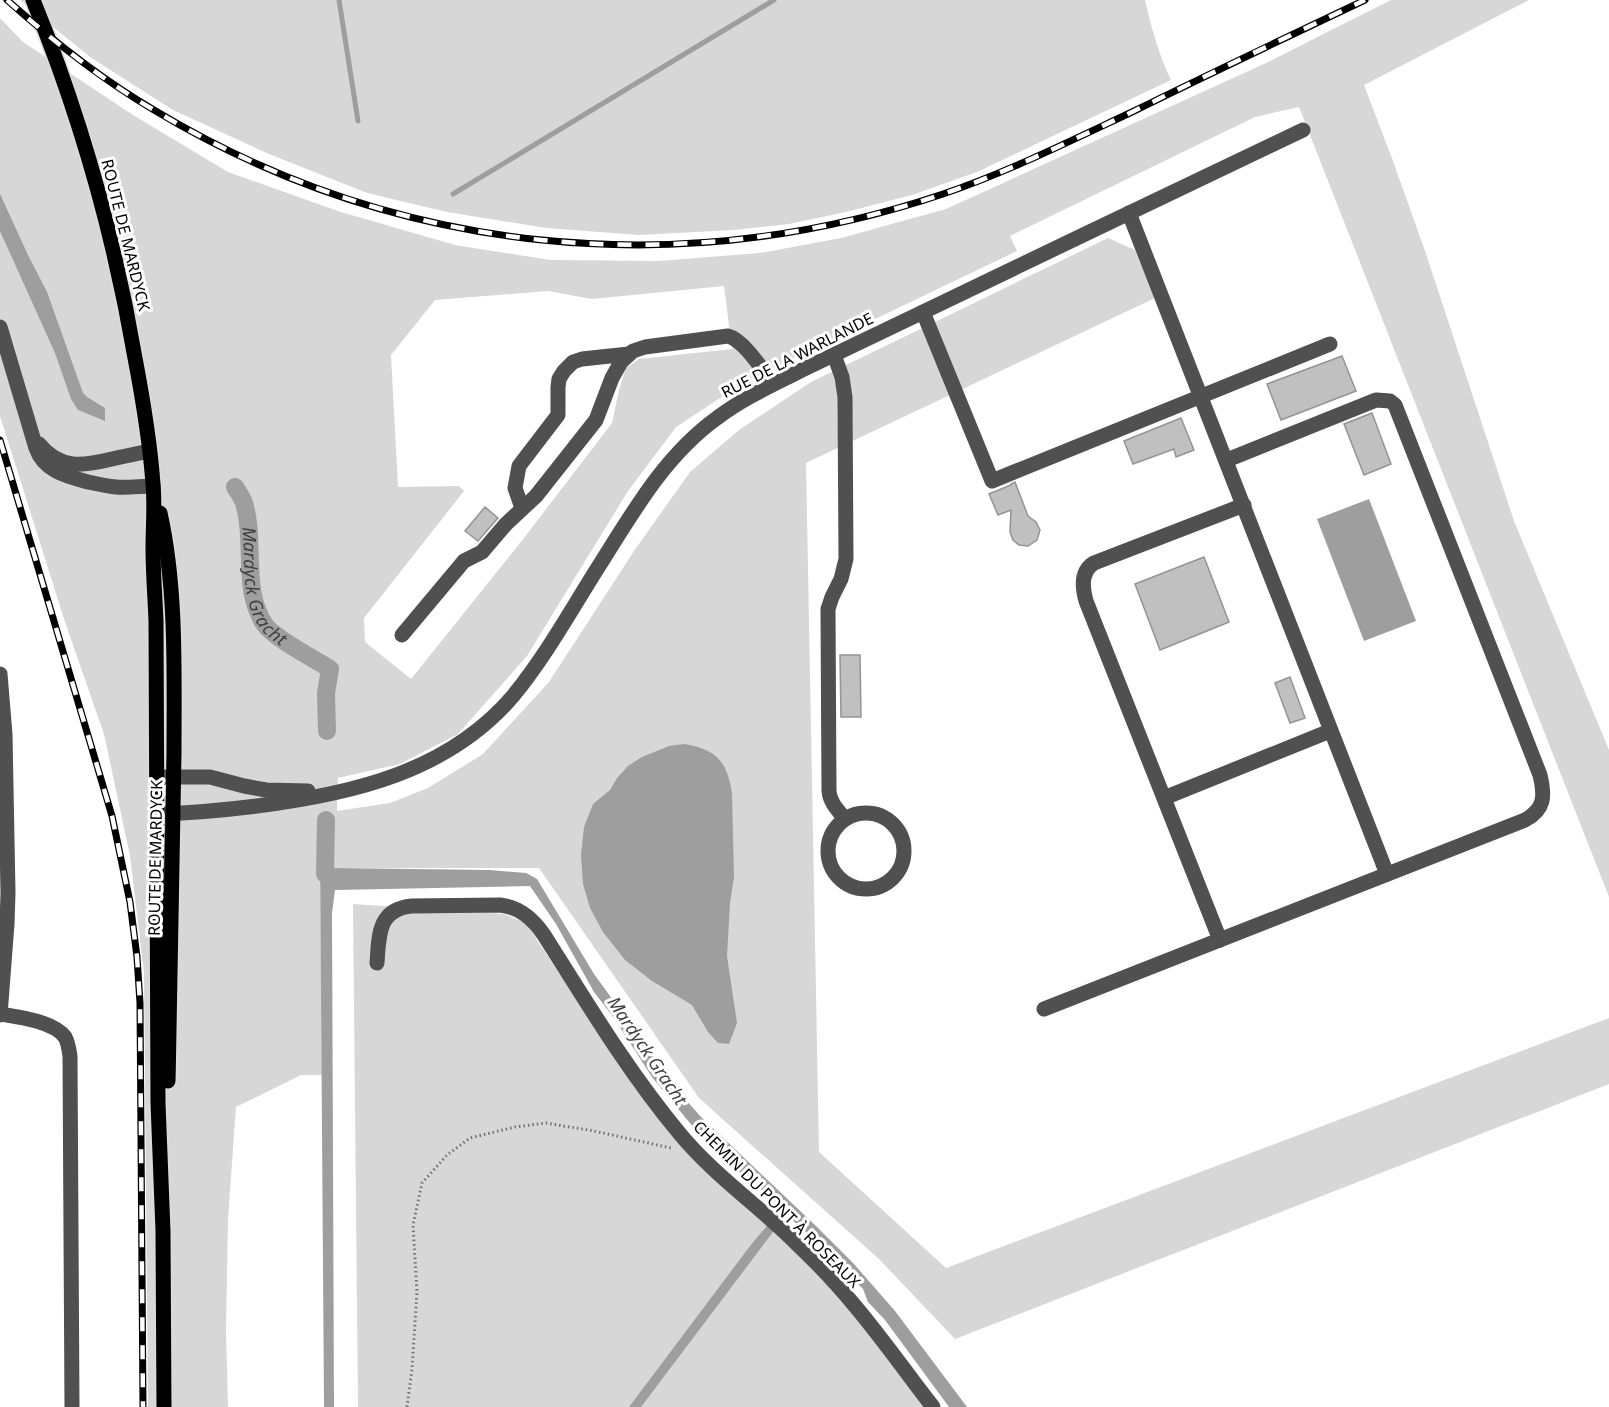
<svg xmlns="http://www.w3.org/2000/svg" width="1609" height="1407" viewBox="0 0 1609 1407" font-family="'Noto Sans',sans-serif">
  <rect width="100%" height="100%" fill="#fff"/>
  <!-- green -->
  <g fill="#d7d7d7" fill-rule="evenodd">
    <path d="M20 0H1145C1151 27 1159 55 1171 80L977 172 912 195 846 212 789 224 733 230 639 235 546 228 447 212 367 193 269 154 173 110 90 57Z"/>
    <path d="M1391 0H1529L1364 85 1393 161 1425 251 1514 521 1609 750V897L1299 107 1255 117 1010 236 1017 251 746 381 676 427 628 491 527 656 458 734 400 764 338 778 337 811 390 803 428 788 483 754 549 682 634 551 690 472 739 430 811 382 1108 238 1135 250 1155 298 806 463 819 1152 946 1268 1609 1018V1084L955 1339 879 1259 699 1098 539 868H332L334 839 332 850 320 853 322 1075H301L236 1107 228 1219 226 1331 228 1407H148L144 973 130 856 104 734 65 622 0 416V18L23 42 133 115 228 172 341 212 455 245 550 260 659 261 760 253 841 238 946 209 1266 63ZM724 286 732 349 639 359 626 368 619 390 612 423 524 538 411 679 365 642 364 618 464 491 459 486 398 487 391 355 435 300 548 291 592 299Z"/>
    <path d="M353 904 504 914 526 923 613 1056 698 1164 790 1247 856 1315 925 1407H358Z"/>
  </g>
  <!-- water -->
  <g fill="#9e9e9e">
    <path d="M0 194 28 255 47 292 83 393 87 397 105 408V421L78 410 71 399 55 353 0 231Z"/>
    <path d="M1369 499 1416 621 1364 641 1317 519Z"/>
    <path d="M684 744C716 749 727 761 732 793L734 877 730 903 727 956 737 1023 729 1044 718 1043 708 1032 692 1005 652 981 625 960 603 932 590 908 583 884 581 855 584 827 593 804 610 790 617 778 628 766 642 757 669 746Z"/>
    <path d="M332 850V868L489 870 526 873 537 879 594 974 685 1099 701 1117 817 1227 854 1264 895 1311 967 1407H949L885 1320 868 1302 863 1289 814 1239 791 1219 786 1220 773 1232 641 1407H629L750 1246 781 1209 780 1205 747 1179 703 1139 652 1077 614 1018 594 992 556 924 530 886 335 890 332 913 334 1407H324L320 852Z"/>
  </g>
  <g fill="none" stroke-linecap="round" stroke-linejoin="round">
    <!-- stream -->
    <g stroke="#9e9e9e" stroke-width="5">
      <path d="M339 0 358 121"/>
      <path d="M453 194 774 0"/>
    </g>
    <!-- canal -->
    <g stroke="#9e9e9e" stroke-width="18">
      <path id="s1" d="M235 487C238 492 242 497 244 503 256 542 241 590 265 625 274 638 316 660 330 669L326 693 327 731"/>
      <path d="M325 874 326 820"/>
    </g>
  </g>
  <!-- building -->
  <g fill="#c0c0c0" stroke="#949494" stroke-width="1.5">
    <path d="M1342 356 1356 391 1281 420 1267 384Z"/>
    <path d="M1372 413 1391 464 1364 475 1344 424Z"/>
    <path d="M1181 418 1194 450 1176 457 1174 449 1133 464 1124 441Z"/>
    <path d="M1015 482 1028 516 1036 522 1040 530 1037 540 1028 546 1019 545 1013 540 1010 532 1011 510 998 515 989 494 1011 485V484Z"/>
    <path d="M485 507 498 518 478 541 465 531Z"/>
    <path d="M1204 557 1229 622 1160 650 1135 584Z"/>
    <path d="M840 655H860L861 717H841Z"/>
    <path d="M1290 677 1305 718 1290 723 1275 683Z"/>
  </g>
  <g fill="none" stroke-linecap="round" stroke-linejoin="round">
    <!-- major casing -->
    <g stroke="#dbdbdb" stroke-width="18">
      <g id="major">
        <path d="M33 0C80 115 114 235 135 358 143 400 150 442 153 484 155 505 153 527 153 548 153 572 155 596 156 621L158 1103 163 1231 164 1407"/>
        <path d="M160 513C177 589 174 675 174 753 173 863 171 972 168 1081"/>
      </g>
    </g>
    <!-- path -->
    <path stroke="#727272" stroke-width="3" stroke-dasharray="1.5 3" stroke-linecap="butt" d="M407 1407 412 1369 417 1292 413 1225 422 1183 447 1155 470 1138 515 1127 546 1123 594 1131 671 1148"/>
    <!-- minor -->
    <g stroke="#505050" stroke-width="15">
      <path d="M1129 213 1387 874"/>
      <path d="M923 312 992 481 1330 344"/>
      <path d="M0 327 36 448C44 471 66 476 88 482 97 484 106 486 116 487 128 488 141 486 153 486"/>
      <path d="M834 355 842 377 845 397 846 559 841 579 832 597 828 609 829 791C830 803 838 810 845 819"/>
      <path d="M39 444C60 470 83 466 112 459 124 456 137 454 149 451"/>
      <path d="M522 508 515 488 519 466 558 415V387L559 379 564 371 573 362 582 359 629 354"/>
      <path d="M402 635 464 561 482 552 506 524 536 496 596 420 612 378 621 362 633 351 645 347 728 336C744 340 763 371 773 384"/>
      <path d="M0 674 5 734 8 893 7 924 0 1015"/>
      <path d="M157 777H210L244 786 266 790 308 791"/>
      <path d="M1164 798 1330 731"/>
      <circle cx="866" cy="851" r="38"/>
      <path d="M160 814C193 813 225 810 257 806 352 794 448 772 513 696 545 657 570 612 597 569 632 514 664 456 717 418 743 398 773 385 802 370 842 351 881 332 921 313 1048 252 1176 190 1303 130"/>
      <path d="M1220 940 1086 601C1082 587 1081 571 1094 563L1244 505"/>
      <path d="M377 963C379 935 378 909 412 906L500 905C520 907 533 919 544 935 587 1003 629 1073 680 1134 714 1175 759 1206 796 1243 817 1263 837 1284 855 1306 883 1339 907 1374 933 1407"/>
      <path d="M1044 1009 1525 820C1545 809 1545 796 1540 775L1395 405 1390 401 1376 400 1227 460"/>
      <path d="M0 1014C18 1017 53 1021 65 1037 68 1042 69 1049 70 1056L72 1407"/>
    </g>
    <!-- major -->
    <use href="#major" stroke="#000" stroke-width="15"/>
    <!-- rail casing -->
    <g stroke="#000" stroke-width="7">
      <g id="rail">
        <path d="M7 0C53 41 101 79 154 110 395 255 678 283 943 194 1008 172 1070 141 1132 112 1209 74 1287 37 1365 0"/>
        <path d="M0 440 112 816 130 902 137 957 140 1003 143 1407"/>
      </g>
    </g>
    <!-- rail -->
    <use href="#rail" stroke="#fff" stroke-width="4.5" stroke-dasharray="14" stroke-linecap="butt"/>
  </g>
  <g text-anchor="middle" stroke-width="6" stroke-linejoin="round" paint-order="stroke">
    <!-- street labels -->
    <g font-size="16" fill="#000" stroke="#fff">
      <text transform="translate(126 235) rotate(76)" y="6">ROUTE DE MARDYCK</text>
      <text transform="translate(797 355) rotate(-27)" y="6">RUE DE LA WARLANDE</text>
      <text transform="translate(155 858) rotate(-89)" y="6">ROUTE DE MARDYCK</text>
      <text transform="translate(777 1204) rotate(45)" y="6">CHEMIN DU PONT À ROSEAUX</text>
    </g>
    <!-- water labels -->
    <g font-size="18" font-style="italic" fill="#3f3f3f" stroke="#fff">
      <text dy="6" stroke="none"><textPath href="#s1" startOffset="106">Mardyck Gracht</textPath></text>
      <text transform="translate(647 1051) rotate(56)" y="6">Mardyck Gracht</text>
    </g>
  </g>
</svg>
